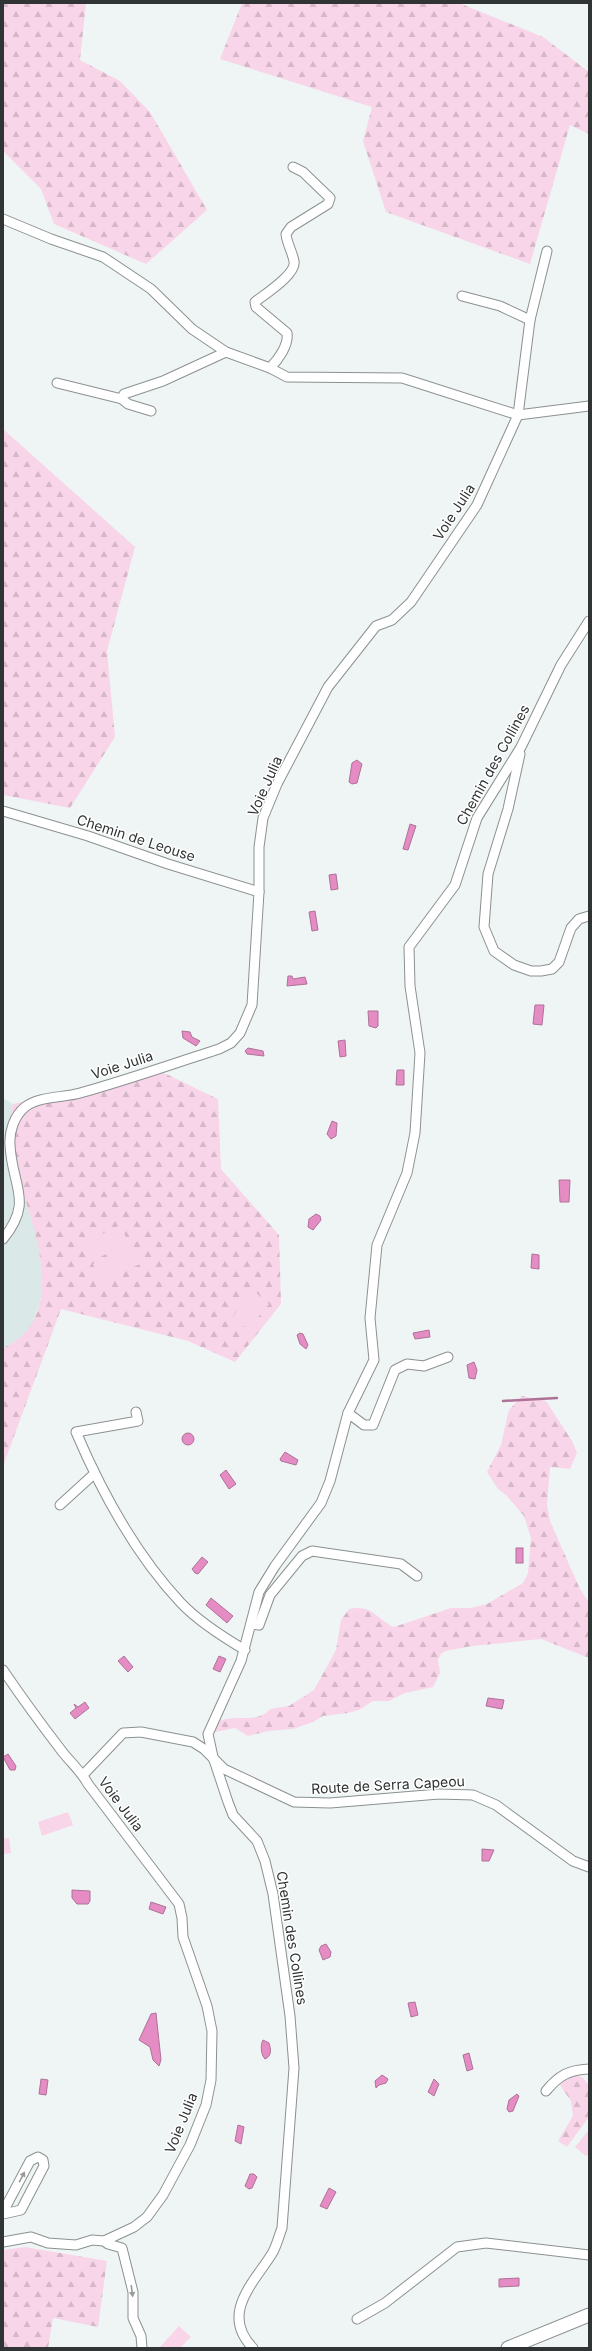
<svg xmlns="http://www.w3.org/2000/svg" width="592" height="2351" viewBox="0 0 592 2351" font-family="Inter,sans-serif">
  <defs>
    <pattern id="forest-firs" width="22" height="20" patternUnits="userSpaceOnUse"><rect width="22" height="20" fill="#f8d5e9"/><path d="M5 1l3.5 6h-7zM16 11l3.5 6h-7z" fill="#d5b7c8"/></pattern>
  </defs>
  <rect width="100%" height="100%" fill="#eff5f5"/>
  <!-- built -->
  <path fill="#dae9e8" d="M3 1098 13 1104 6 1140 37 1235 43 1280 40 1303 30 1329 16 1342 3 1348Z"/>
  <!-- forest -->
  <g fill="url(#forest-firs)">
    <path d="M3 3H86L80 60 120 81 150 112 207 210 146 264 54 224 41 189 3 151Z"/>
    <path d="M242 3H459L543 37 589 72V134L570 125 530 264 386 212 363 141 372 107 220 59Z"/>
    <path d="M3 429 135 547 107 651 115 737 70 808 3 795Z"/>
    <path d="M162 1072 218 1099 221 1169 279 1235 281 1304 235 1362 188 1341 61 1309 3 1466V1348C70 1318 34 1226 17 1175 14 1164 7 1151 6 1140 5 1129 11 1115 13 1104Z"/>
    <path d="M522 1396 546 1401 572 1441 577 1453 570 1469 550 1467 547 1505 550 1521 579 1587 589 1603V1658L541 1639 472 1646 445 1651 441 1654 438 1660 440 1673 433 1687 405 1693 389 1701H373L359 1710 348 1713 323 1716 313 1722 293 1729 268 1731 248 1736 235 1728 215 1732 219 1721C235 1714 258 1724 270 1709L289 1706 314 1690 336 1650 341 1620 349 1609C373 1604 376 1619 394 1627L451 1608H471L487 1604 523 1583 528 1573 531 1538 524 1516 506 1495 498 1489 487 1472 501 1445 509 1410Z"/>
    <path d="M575 2075 582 2077 589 2085V2117L567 2147 558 2141 573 2116 571 2101 560 2085 566 2078Z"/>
    <path d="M25 2247 107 2261 98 2327 53 2318 48 2348H3V2250Z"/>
  </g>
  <!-- pitch -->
  <g fill="#f8d5e9">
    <path d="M120 1225 129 1243 92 1261 84 1243Z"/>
    <path d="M131 1246 140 1264 102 1282 93 1264Z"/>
    <path d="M254 1291 269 1304 248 1329 233 1316Z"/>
    <path d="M68 1812 73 1825 42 1836 38 1822Z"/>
    <path d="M9 1838 11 1853 3 1854V1839Z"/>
    <path d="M589 2130V2153L586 2156 575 2147Z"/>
    <path d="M179 2326 191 2337 180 2348H159Z"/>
  </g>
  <!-- water -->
  <g fill="#e48cc3" stroke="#ae7298">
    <path d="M357 760 362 764 357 783 352 784 349 782 352 763Z"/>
    <path d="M410 824 416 826 408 850 403 849Z"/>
    <path d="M336 874 338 889 331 890 329 875Z"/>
    <path d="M315 911 318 930 312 931 309 912Z"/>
    <path d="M288 976H292L293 979 305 977 307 984 287 986Z"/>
    <path d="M535 1005H544L542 1025 533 1024Z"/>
    <path d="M368 1011H378V1026L376 1028 369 1026Z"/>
    <path d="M182 1031 190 1032 192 1037 200 1041 196 1046 183 1038Z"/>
    <path d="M345 1040 346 1056 340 1057 338 1041Z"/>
    <path d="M248 1048 263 1051 264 1056 247 1054 245 1051Z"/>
    <path d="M397 1070H404V1085H396Z"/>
    <path d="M332 1121 337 1123 336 1136 331 1139 327 1134Z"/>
    <path d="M559 1180H570L569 1202H560Z"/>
    <path d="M316 1214 320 1216 321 1220 313 1230 308 1227 309 1219Z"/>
    <path d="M532 1254 539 1255V1269L531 1268Z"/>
    <path d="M429 1330 430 1337 415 1339 413 1333Z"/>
    <path d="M300 1333 303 1334 308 1345 306 1349 300 1344 297 1335Z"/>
    <path d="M474 1362 477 1370 475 1379 469 1378 467 1365Z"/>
    <circle cx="188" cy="1439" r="6"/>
    <path d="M285 1452 298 1460 296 1465 281 1461 280 1459Z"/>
    <path d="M226 1470 236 1484 229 1489 220 1475Z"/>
    <rect x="516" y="1548" width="7" height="15"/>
    <path d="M202 1557 208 1562 198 1574 195 1573 192 1569Z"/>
    <path d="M211 1598 233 1616 227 1623 206 1605Z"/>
    <path d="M124 1656 133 1667 128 1672 118 1661Z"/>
    <path d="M219 1656 226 1659 220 1672 213 1669Z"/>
    <path d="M488 1698 504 1700 502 1709 486 1706Z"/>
    <path d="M85 1702 89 1708 75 1719 70 1713 76 1708 74 1704 78 1707Z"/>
    <path d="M8 1754 16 1766 15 1770H10L3 1757Z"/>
    <path d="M482 1849 494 1850 489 1861H482Z"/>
    <path d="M72 1890 90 1891V1901L88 1904H77L72 1898Z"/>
    <path d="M151 1902 166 1907 163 1914 149 1909Z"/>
    <path d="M326 1944 331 1952 330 1957 323 1960 319 1950 321 1946Z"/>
    <path d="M415 2002 418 2015 411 2017 408 2003Z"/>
    <path d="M156 2013 161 2060 159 2066 153 2060 150 2047 139 2040 151 2014Z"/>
    <path d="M263 2040 269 2043C271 2049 272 2056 265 2059 261 2055 260 2045 263 2040Z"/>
    <path d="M469 2053 473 2069 467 2071 463 2055Z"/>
    <path d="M382 2075 388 2079 386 2083 379 2085 376 2088 375 2081Z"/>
    <path d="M41 2079 48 2080 46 2095 39 2094Z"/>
    <path d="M434 2079 439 2084 434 2096 428 2092Z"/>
    <path d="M517 2094 519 2096 513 2111 509 2112 507 2109 509 2100Z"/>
    <path d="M238 2125 244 2127 241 2144 235 2141Z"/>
    <path d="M250 2174H254L257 2177 252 2188 249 2189 245 2186Z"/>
    <path d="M329 2188 336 2192 327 2209 320 2206Z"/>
    <path d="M519 2278V2286L499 2287V2279Z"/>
  </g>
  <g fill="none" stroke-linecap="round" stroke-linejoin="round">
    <!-- stream -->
    <path stroke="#ae7298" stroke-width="2.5" d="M503 1401 557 1398"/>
    <!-- street casing -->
    <g stroke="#8b9191" stroke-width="11">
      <g id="street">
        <path d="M3 219 51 239 103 257 151 289 192 329 226 352 270 368 287 377 402 378 518 415 589 406"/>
        <path d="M530 320 547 251"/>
        <path d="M270 368C278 360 289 345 287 333L256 307 255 302C265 294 297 274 294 261 292 251 287 244 286 234L291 227 328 204 330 198 303 172 293 167"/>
        <path d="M57 383 122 399 128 404 151 411"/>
        <path d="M122 399 124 394 163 381 226 352"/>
        <path d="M520 754 508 809 488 874 484 927 494 951 514 965 531 971H541L552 969 559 962 571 928 579 919 589 916"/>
        <path d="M3 811 88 836 168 864 259 892"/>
        <path d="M3 1239C34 1201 12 1187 10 1145 9 1132 14 1116 25 1107 39 1096 63 1098 80 1093 127 1080 172 1064 219 1049L231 1043 240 1033 252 1005 259 892V847L263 818 277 784 328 687 376 626 392 620 411 602 477 505 518 415 530 320 500 306 462 296"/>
        <path d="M136 1412 138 1421 76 1432C102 1493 135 1554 181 1603 199 1622 223 1637 245 1650"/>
        <path d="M348 1413 364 1425H373L395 1370 407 1364 424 1366 448 1357"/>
        <path d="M60 1505 94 1474"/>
        <path d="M251 1624 259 1625 270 1595 302 1556 312 1551 401 1564 417 1576"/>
        <path d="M3 1670C22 1698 41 1724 61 1750 70 1762 81 1771 88 1784L179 1904 182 1918 183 1937 207 2006 212 2031 211 2080 206 2105 190 2145 163 2195 147 2217 134 2227 104 2241 92 2240 76 2245 48 2243 31 2237 3 2242"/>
        <path d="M83 1775 123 1733 141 1732 193 1742 204 1749 224 1769 294 1802 330 1803 439 1794 473 1795 496 1805 573 1861 589 1867"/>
        <path d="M546 2091C559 2075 569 2070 589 2069"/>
        <path d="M3 2212 30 2161 38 2157 43 2160 44 2166 21 2210 3 2214"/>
        <path d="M104 2241 108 2244 122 2248 133 2292V2318L141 2336 142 2348"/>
        <path d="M357 2319 385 2303 457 2247 486 2243 589 2255"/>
        <path d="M253 2348C219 2313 255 2282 273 2252 277 2244 279 2236 282 2228L294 2068 290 2016 273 1894 265 1861 257 1841 233 1815 228 1802 213 1757 208 1734 241 1661 259 1592 275 1566 321 1503 330 1481 348 1413 374 1360 370 1318 377 1245 407 1173 415 1133 420 1053 410 986 409 947 455 885 477 818 521 747 561 665 589 621"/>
      </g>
    </g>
    <!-- secondary casing -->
    <g stroke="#8b9191" stroke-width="15">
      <path id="secondary" d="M508 2348 589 2315"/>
    </g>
    <!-- street -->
    <use href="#street" stroke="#fff" stroke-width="9"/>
    <!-- secondary -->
    <use href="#secondary" stroke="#fff" stroke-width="13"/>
  </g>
  <!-- one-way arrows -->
  <defs><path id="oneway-solid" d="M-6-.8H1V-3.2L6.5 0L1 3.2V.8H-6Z"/></defs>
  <g fill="#989a9a">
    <use href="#oneway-solid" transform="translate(22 2177) rotate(-62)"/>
    <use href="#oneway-solid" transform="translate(132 2291) rotate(82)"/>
  </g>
  <g text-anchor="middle" stroke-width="3" stroke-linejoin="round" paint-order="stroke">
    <!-- street labels -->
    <g font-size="14" fill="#313434" stroke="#fff">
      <text transform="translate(454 512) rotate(-57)" y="5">Voie Julia</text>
      <text transform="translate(493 765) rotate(-61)" y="5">Chemin des Collines</text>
      <text transform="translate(265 786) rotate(-66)" y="5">Voie Julia</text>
      <text transform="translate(136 838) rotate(18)" y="5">Chemin de Leouse</text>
      <text transform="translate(122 1065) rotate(-18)" y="5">Voie Julia</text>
      <text transform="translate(388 1785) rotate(-3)" y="5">Route de Serra Capeou</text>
      <text transform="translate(121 1804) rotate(53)" y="5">Voie Julia</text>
      <text transform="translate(292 1938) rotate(81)" y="5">Chemin des Collines</text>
      <text transform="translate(181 2123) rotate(-68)" y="5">Voie Julia</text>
    </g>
  </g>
  <!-- border -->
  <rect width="592" height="2351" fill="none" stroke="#313434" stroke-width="8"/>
</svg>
